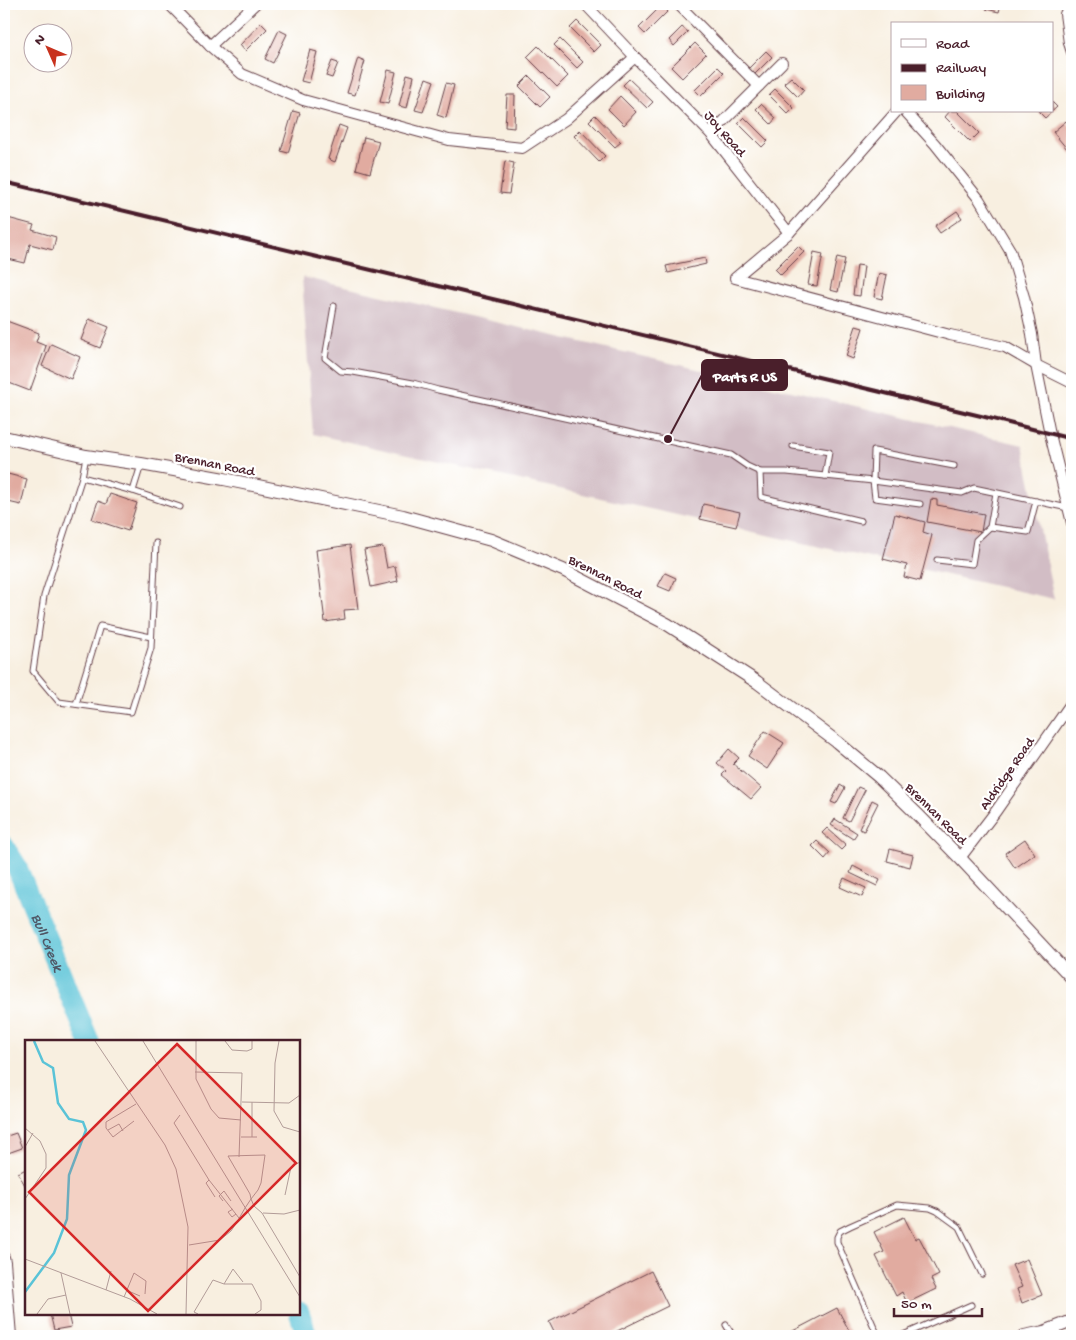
<svg xmlns="http://www.w3.org/2000/svg" width="1076" height="1340" viewBox="0 0 1076 1340" font-family="'Gochi Hand',sans-serif">
  <rect width="100%" height="100%" fill="#fff"/>
  <filter id="ink" filterUnits="userSpaceOnUse"><feTurbulence type="fractalNoise" baseFrequency=".02" numOctaves="2"/><feDisplacementMap in="SourceGraphic" scale="10" xChannelSelector="R" yChannelSelector="G"/><feConvolveMatrix kernelMatrix="1 2 1 2 8 2 1 2 1" color-interpolation-filters="sRGB"/></filter>
  <filter id="wash" filterUnits="userSpaceOnUse"><feTurbulence type="fractalNoise" baseFrequency=".0096" numOctaves="4" result="noise"/><feDisplacementMap in="SourceGraphic" scale="20" xChannelSelector="R" yChannelSelector="G"/><feGaussianBlur stdDeviation="1.12" result="paint"/><feColorMatrix in="noise" values="0 0 0 0 0 0 0 0 0 0 0 0 0 0 0 0 0 1.4 0 .05"/><feComposite in="paint" operator="in"/></filter>
  <g filter="url(#wash)">
    <rect width="100%" height="100%" fill="#f8efe0"/>
    <!-- industrial -->
    <path fill="#d2bdc5" d="M302 277 1023 445 1054 599 313 434Z"/>
    <g fill="none" stroke-linecap="round" stroke-linejoin="round">
      <!-- river -->
      <g stroke="#5ac3d7" stroke-width="21">
        <path id="s1" d="M4 846 16 865 89 1041"/>
        <path d="M299 1312 307 1336"/>
      </g>
    </g>
    <g id="blocks">
      <!-- building -->
      <g fill="#e1aba0">
        <path d="M987 4H1001L999 12 986 9Z"/>
        <path d="M662 5 668 11 645 34 639 28Z"/>
        <path d="M577 21 601 45 594 52 570 28Z"/>
        <path d="M261 23 267 29 245 51 240 45Z"/>
        <path d="M682 27 688 32 674 46 669 40Z"/>
        <path d="M279 30 287 34 273 63 265 59Z"/>
        <path d="M560 39 583 62 577 68 554 45Z"/>
        <path d="M695 43 706 54 682 78 671 67Z"/>
        <path d="M538 46 568 76 557 87 527 57Z"/>
        <path d="M310 50 317 52 309 83 301 81Z"/>
        <path d="M766 51 772 57 755 74 749 68Z"/>
        <path d="M358 58 365 61 355 95 347 93Z"/>
        <path d="M332 61 338 63 332 78 326 76Z"/>
        <path d="M718 67 724 73 701 96 695 90Z"/>
        <path d="M388 70 396 72 388 104 380 102Z"/>
        <path d="M407 74 414 76 407 108 399 106Z"/>
        <path d="M529 76 550 97 540 107 519 86Z"/>
        <path d="M791 77 804 90 798 97 784 83Z"/>
        <path d="M426 78 434 81 423 112 415 110Z"/>
        <path d="M629 79 653 102 647 108 623 85Z"/>
        <path d="M446 83 454 85 446 118 437 115Z"/>
        <path d="M775 89 794 108 788 114 769 95Z"/>
        <path d="M507 95H515L514 128 505 127Z"/>
        <path d="M620 96 636 112 624 125 608 109Z"/>
        <path d="M1052 102 1057 107 1045 118 1038 111H1052Z"/>
        <path d="M761 104 776 118 771 124 756 109Z"/>
        <path d="M293 111 300 113 288 153 281 151Z"/>
        <path d="M950 111H957L979 133 970 142 945 117Z"/>
        <path d="M595 115 621 142 615 147 589 121Z"/>
        <path d="M744 117 768 141 762 147 738 123Z"/>
        <path d="M1066 121 1072 129V155L1053 132Z"/>
        <path d="M339 125 347 128 335 162 328 159Z"/>
        <path d="M580 130 605 156 599 162 574 136Z"/>
        <path d="M364 137 379 141 370 173 356 169Z"/>
        <path d="M505 161 514 163 509 194 500 193Z"/>
        <path d="M957 211 962 218 940 233 935 226Z"/>
        <path d="M4 217 34 225 32 230 56 237 53 250 30 244 25 263 4 258Z"/>
        <path d="M798 246 804 252 781 275 775 269Z"/>
        <path d="M814 252 823 254 817 286 808 285Z"/>
        <path d="M837 257 845 259 838 292 830 290Z"/>
        <path d="M705 258 706 264 668 273 666 266Z"/>
        <path d="M857 265 864 266 860 296 853 295Z"/>
        <path d="M879 273 887 275 882 299 874 297Z"/>
        <path d="M89 319 109 327 100 348 81 340Z"/>
        <path d="M4 320 39 333 36 342 46 346 30 391 4 381Z"/>
        <path d="M856 326 863 328 853 359 846 356Z"/>
        <path d="M51 344 80 357 71 379 42 366Z"/>
        <path d="M4 473 27 479 21 505 4 501Z"/>
        <path d="M110 494 137 503 128 531 92 519 98 501 106 504Z"/>
        <path d="M931 499 937 500V505L984 514 981 532 927 522Z"/>
        <path d="M703 504 740 512 736 527 700 519Z"/>
        <path d="M895 514 925 522 923 532 932 535 920 581 904 577 907 565 883 559Z"/>
        <path d="M350 545 358 609 344 610 345 619 325 622 316 550Z"/>
        <path d="M383 547 387 568 395 566 398 581 371 587 364 550Z"/>
        <path d="M665 573 676 578 670 591 658 586Z"/>
        <path d="M765 731 784 743 767 769 748 756Z"/>
        <path d="M729 749 739 758 733 764 761 788 751 799 722 775 726 771 717 763Z"/>
        <path d="M840 785 845 788 836 804 831 802Z"/>
        <path d="M858 787 865 790 849 821 843 818Z"/>
        <path d="M872 800 878 803 864 831 859 829Z"/>
        <path d="M835 819 857 833 853 839 831 825Z"/>
        <path d="M827 828 846 845 841 850 822 833Z"/>
        <path d="M1025 839 1035 854 1015 868 1005 853Z"/>
        <path d="M817 841 830 853 825 859 812 846Z"/>
        <path d="M890 849 913 855 910 867 887 861Z"/>
        <path d="M853 866 880 880 877 886 850 873Z"/>
        <path d="M844 878 866 888 862 897 840 887Z"/>
        <path d="M16 1133 22 1148 8 1153 4 1141V1137Z"/>
        <path d="M26 1169V1187L18 1173Z"/>
        <path d="M904 1217 915 1239 919 1237 939 1275 931 1279 936 1289 907 1303 902 1292 896 1296 876 1256 884 1252 874 1232Z"/>
        <path d="M1027 1259 1042 1295 1022 1303 1017 1289 1022 1287 1012 1265Z"/>
        <path d="M651 1271 668 1306 607 1336H556L549 1322Z"/>
        <path d="M837 1308 852 1336H788L787 1334Z"/>
        <path d="M50 1314H68L71 1327 54 1330Z"/>
      </g>
    </g>
  </g>
  <g filter="url(#ink)">
    <use href="#blocks" fill-opacity="0" stroke="#643e46" stroke-width="1"/>
    <g fill="none" stroke-linecap="round" stroke-linejoin="round">
      <!-- service casing -->
      <g stroke="#643e46" stroke-width="7">
        <g id="service">
          <path d="M334 306 325 358 341 371 353 372 413 383 438 390 731 455 747 466 760 472H787L873 481 962 493 974 488 1068 508"/>
          <path d="M793 446 829 452 825 476"/>
          <path d="M86 457 82 477 44 596 33 671 59 702 131 712 151 648 156 543"/>
          <path d="M141 465 133 491 180 507"/>
          <path d="M760 472 761 497 861 521"/>
          <path d="M82 477 133 491"/>
          <path d="M996 493 990 527 1028 532 1036 501"/>
          <path d="M920 504 875 498 873 481 874 451 954 466"/>
          <path d="M937 560 972 564 976 540 990 527"/>
          <path d="M76 704 100 626 151 637"/>
          <path d="M726 1325 733 1336"/>
          <path d="M878 1336 837 1242V1237L840 1231 850 1226 897 1205 930 1208 937 1211 959 1227 982 1274"/>
          <path d="M901 1336 971 1305"/>
        </g>
      </g>
      <!-- minor casing -->
      <g stroke="#643e46" stroke-width="12">
        <g id="minor">
          <path d="M169 4 210 46 242 74 303 100 449 140 522 148 566 119 635 57"/>
          <path d="M585 4 635 57 711 134 789 233"/>
          <path d="M678 4 759 86"/>
          <path d="M1071 4 1065 14 1069 43 1072 52"/>
          <path d="M210 46 255 4"/>
          <path d="M897 111 789 233 735 278 950 335 1005 347 1036 365 1072 383"/>
          <path d="M905 111 935 144 979 199 1010 250 1024 297 1032 334 1036 365 1050 434 1072 523"/>
          <path d="M711 134 782 63"/>
          <path d="M960 858 996 811 1072 702"/>
          <path d="M4 1257 5 1262 11 1336"/>
        </g>
      </g>
      <!-- tertiary casing -->
      <g stroke="#643e46" stroke-width="14">
        <g id="tertiary">
          <path d="M4 437 86 456 141 464 224 479 403 516 491 540 563 570 667 624 757 682 837 742 879 777 917 814 960 858 1072 978"/>
          <path d="M1024 1336 1044 1332 1072 1321"/>
        </g>
      </g>
      <!-- service -->
      <use href="#service" stroke="#fff" stroke-width="5"/>
      <!-- minor -->
      <use href="#minor" stroke="#fff" stroke-width="10"/>
      <!-- tertiary -->
      <use href="#tertiary" stroke="#fff" stroke-width="12"/>
      <!-- rail -->
      <path stroke="#4a1f2b" stroke-width="4" d="M4 182 981 416 1072 439"/>
    </g>
  </g>
  <g text-anchor="middle" stroke-width="4.5" stroke-linejoin="round" paint-order="stroke">
    <!-- street labels -->
    <g font-size="14" fill="#4a1f2b" stroke="#fff">
      <text transform="translate(726 133) rotate(49)" y="5">Joy Road</text>
      <text transform="translate(215 463) rotate(11)" y="5">Brennan Road</text>
      <text transform="translate(606 576) rotate(27)" y="5">Brennan Road</text>
      <text transform="translate(1006 773) rotate(-55)" y="5">Aldridge Road</text>
      <text transform="translate(937 813) rotate(45)" y="5">Brennan Road</text>
    </g>
    <!-- water labels -->
    <g font-size="15" font-style="italic" fill="#505867" stroke="#fff">
      <text dy="5" stroke="none"><textPath href="#s1" startOffset="106">Bull Creek</textPath></text>
    </g>
  </g>
  <!-- overview -->
  <g transform="translate(25 1040)">
    <rect width="275" height="275" fill="#f8efe0"/>
    <path fill="none" stroke="#5ac3d7" stroke-width="2.5" d="M0 252 29 213 42 179 44 135 61 90 58 82 44 79 33 63 28 28 18 22 9 1"/>
    <path fill="none" stroke="#b29c98" stroke-width="1" d="M70 1 140 105 151 129 163 187 161 274M118 1 275 257M171 1V39L186 69 194 78 216 80M200 1 207 10 222 11 227 9V1M254 1 250 23 249 71 258 87 275 92M170 32 217 33 214 117M217 62 264 63 275 55M155 75 149 83 184 140 214 178M109 81 88 97 81 88V82L111 64M0 88 15 101 21 114V128L0 159M83 90 94 84 98 91M216 97H232M227 97V62M0 107 8 93M184 140 181 143 190 157M260 155 266 127 275 122M198 161 194 156 199 151 206 161M208 169 203 172 207 177 211 174M238 173 259 174 275 170M164 205 195 200 206 191 212 182 220 168 226 159 233 150 236 143 240 115 203 116 225 154 226 159 229 166 237 173 275 237M0 219 105 259 132 274M36 233 45 274M199 244 208 229 218 242M81 250 86 231M101 250 115 256M99 257 109 233 121 241 120 254M12 274 23 259 41 255M173 274 169 272 188 240 199 244H227L236 261V270L230 274"/>
    <path fill="#d62828" fill-opacity="0.15" stroke="#d62828" stroke-width="2.5" d="M152 4 271 123 123 271 4 152Z"/>
    <rect width="275" height="275" fill="none" stroke="#4a1f2b" stroke-width="2.5"/>
  </g>
  <!-- callouts -->
  <path fill="none" stroke="#4a1f2b" stroke-width="2" d="M668 439L702 375"/>
  <circle fill="#4a1f2b" stroke="#fff" stroke-width="2" cx="668" cy="439" r="5"/>
  <rect fill="#4a1f2b" stroke="#4a1f2b" stroke-width="2" x="702" y="360" width="85" height="30" rx="5"/>
  <g font-size="15" text-anchor="middle" font-weight="bold" fill="#fff">
    <text x="745" y="381">Parts R US</text>
  </g>
  <!-- margin -->
  <rect width="1076" height="1340" fill="none" stroke="#fff" stroke-width="20"/>
  <!-- legend -->
  <rect x="891" y="22" width="162" height="90" fill="#ffffff" stroke="#b7a5aa"/>
  <rect x="901" y="39" width="25" height="8" fill="#ffffff" stroke="#b7a5aa"/>
  <text x="936" y="48" font-size="15" fill="#4a1f2b">Road</text>
  <rect x="901" y="64" width="25" height="8" fill="#4a1f2b" stroke="#b7a5aa"/>
  <text x="936" y="72" font-size="15" fill="#4a1f2b">Railway</text>
  <rect x="901" y="85" width="25" height="15" fill="#e1aba0" stroke="#b7a5aa"/>
  <text x="936" y="98" font-size="15" fill="#4a1f2b">Building</text>
  <!-- north arrow -->
  <g transform="translate(48 48) rotate(315)"><circle r="24" fill="#ffffff" stroke="#b7a5aa"/>
  <path d="M0-4L9 19L0 12L-9 19Z" fill="#c8321e"/>
  <text y="-8" font-size="14" font-weight="bold" text-anchor="middle" fill="#4a1f2b">N</text>
  </g>
  <!-- scale -->
  <path d="M894 1308v8h88v-8" fill="none" stroke="#4a1f2b" stroke-width="2.5"/>
  <text x="901" y="1308" font-size="15" fill="#4a1f2b" stroke="#ffffff" stroke-width="4" paint-order="stroke">50 m</text>
</svg>
